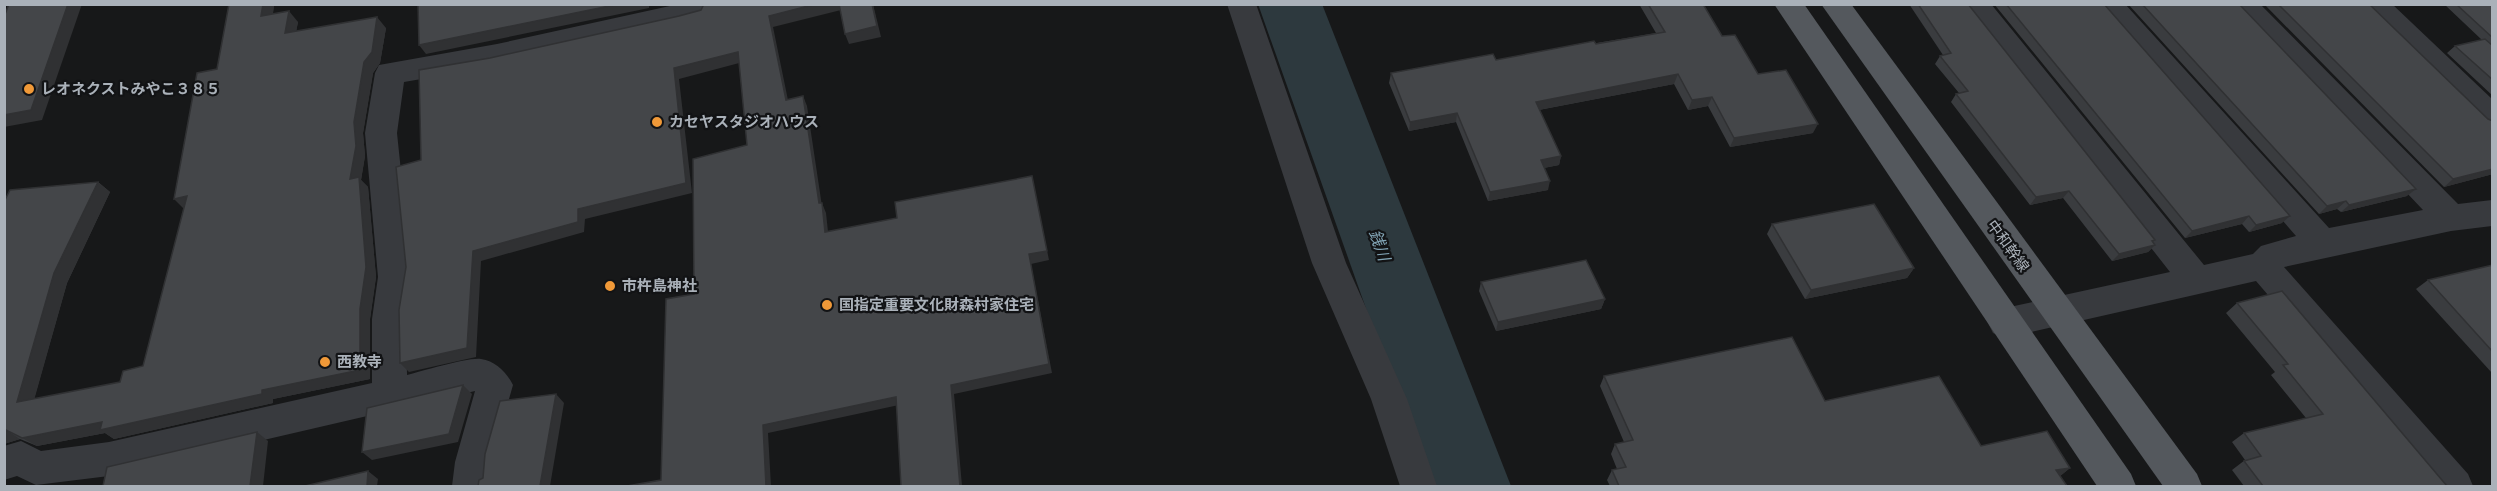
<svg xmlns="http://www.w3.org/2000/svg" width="2497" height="491" viewBox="0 0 2497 491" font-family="Poppins,'Noto Sans JP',sans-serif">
  <rect width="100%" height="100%" fill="#171819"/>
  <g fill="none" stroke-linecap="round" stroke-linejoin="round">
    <!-- river -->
    <path fill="#2d393e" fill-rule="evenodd" d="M1258 4H1322L1511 486H1429Z"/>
    <!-- minor -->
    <g fill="#383a3e" fill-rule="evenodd">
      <path d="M679 4H713L705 18 683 24 497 66 404 82 397 133 412 277 406 319 407 375C423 371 468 357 481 359 496 361 507 373 513 385L491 462 489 486H452L455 462 475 391 109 476 36 485 17 476 4 480V446L21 441 41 451 109 442 372 383V319L378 277 365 133 375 73 379 65 497 44Z"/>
      <path d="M1227 4H1256L1346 263 1407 399 1437 486H1400L1371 399 1312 263Z"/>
      <path d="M1960 4H1991L2204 265 2253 254 2261 246 2296 236 2094 4H2125L2329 228 2423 210 2228 4H2260L2458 204 2492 200V226L2451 231 2284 267 2468 474 2473 486H2432L2256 281 2005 338 1993 333 1988 323 1993 313 2005 308 2170 272Z"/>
      <path d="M2360 4H2392L2492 99V129L2481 125Z"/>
    </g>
    <!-- major -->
    <g fill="#54585d" fill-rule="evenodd">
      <path d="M1774 4H1804L2131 474 2136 486H2097Z"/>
      <path d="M1821 4H1851L2197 474 2202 486H2163Z"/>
    </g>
  </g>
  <!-- wall -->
  <g fill="#3a3c3f">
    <path d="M229 4H274L273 14 298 22 296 31 386 28 380 63 373 73 363 133 365 156 361 180 368 187 376 277 370 319V379L273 399V403L114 439 105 433 37 446 20 439 4 444 98 182 110 192 67 283 34 399 120 382 143 366 184 208 217 69Z"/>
    <path d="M1639 4H1703L1722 36 1813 133 1730 147 1708 106 1688 110 1674 84 1539 110 1561 156 1559 165 1544 168 1548 190 1488 201 1456 122 1409 131 1389 83 1391 73 1496 60 1656 33Z"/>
    <path d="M1909 4H1968L2155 245 2148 252 2112 261 2063 198 2030 205 1951 102 1956 94 1959 93 1935 64 1940 56 1943 55Z"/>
    <path d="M1994 4H2104L2282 223 2249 232 2242 224 2185 238Z"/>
    <path d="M2128 4H2239L2407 196 2341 212 2337 209 2319 214Z"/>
    <path d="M2264 4H2369L2488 119 2493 121V174L2444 187Z"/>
    <path d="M2444 4H2493V96L2447 53 2455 46 2482 40Z"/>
    <path d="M1772 224 1914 268 1907 278 1805 299 1767 234Z"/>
    <path d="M2493 265V373H2492L2416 289 2428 280Z"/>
    <path d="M1481 282 1605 299 1601 309 1496 331 1479 291Z"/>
    <path d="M2237 303 2447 486H2244L2232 470 2245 460 2232 442 2244 433 2306 418 2271 375 2275 372 2226 313Z"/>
    <path d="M1604 376 1825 401 1981 446 2070 468 2060 476 2067 486H1610L1607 480 1612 470 1617 469 1611 454 1615 444 1624 442 1600 386Z"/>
  </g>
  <!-- shaded-wall -->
  <g fill="#303133">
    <path d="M68 4H82L42 120 4 127V115Z"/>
    <path d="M263 4H274L271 27 261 16Z"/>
    <path d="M619 4H649V8L426 54 419 45Z"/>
    <path d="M816 4H839L841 10 773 27 790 110 786 100 769 16Z"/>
    <path d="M872 4H873L881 37 849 44 845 34Z"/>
    <path d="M289 11 298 22 294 44 285 33Z"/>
    <path d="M377 17 386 28 380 63 373 73 363 133 365 156 361 180 368 187 376 277 370 319V379L273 399V403L114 439 105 433 37 446 22 438 262 390 350 179 354 122 364 62Z"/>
    <path d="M738 52 743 62 679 79 692 193 585 219 584 232 481 261 476 357 409 372 400 363 473 251 674 68Z"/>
    <path d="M1678 74 1674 84 1533 111 1536 102Z"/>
    <path d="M803 96 807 106 823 213 819 203Z"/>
    <path d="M1712 97 1708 106 1688 110 1692 100Z"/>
    <path d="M1457 113 1456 122 1409 131 1410 122Z"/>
    <path d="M1818 124 1813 133 1730 147 1734 138Z"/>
    <path d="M1561 156 1559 165 1538 169 1541 160Z"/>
    <path d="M2493 169V174L2444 187 2453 179Z"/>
    <path d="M1032 176 1049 260 1031 264 1052 373 954 394 962 486H960L951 385 1029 254Z"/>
    <path d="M1550 181 1548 190 1488 201 1490 192Z"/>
    <path d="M98 182 110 192 67 283 31 411 17 402 54 273Z"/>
    <path d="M2416 189 2407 196 2341 212 2349 205Z"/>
    <path d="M2069 191 2063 198 2030 205 2036 197Z"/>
    <path d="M187 196 185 210 174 199Z"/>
    <path d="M2346 201 2337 209 2319 214 2327 206Z"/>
    <path d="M822 203 826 213 829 241 825 232Z"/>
    <path d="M2249 216 2242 224 2185 238 2192 231Z"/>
    <path d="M2290 216 2282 223 2249 232 2256 225Z"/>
    <path d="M2155 240 2148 246 2155 245 2148 252 2112 261 2119 254Z"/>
    <path d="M1914 268 1907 278 1805 299 1811 290Z"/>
    <path d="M1605 299 1601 309 1496 331 1498 322Z"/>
    <path d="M463 385 472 394 458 442 372 460 362 452Z"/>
    <path d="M556 394 564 403 550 486H540Z"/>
    <path d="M896 397 899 405 768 433 771 486H766L763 425Z"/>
    <path d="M4 430H6L20 439 4 444Z"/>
    <path d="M257 432 268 441 263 486H250Z"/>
    <path d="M2070 468 2059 477 2056 470Z"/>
    <path d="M368 471 378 479 377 486H367Z"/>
  </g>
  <!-- building -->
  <g fill="#444649" stroke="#303133" stroke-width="1.5">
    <path d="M9 4H68L31 110 4 115V17Z"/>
    <path d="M229 4H263L261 16 289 11 285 33 377 17 372 52 364 62 354 122 356 146 350 179 359 177 366 267 360 309V370L262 390V394L100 430 102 422 22 438 6 430H4V202L10 190 98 182 54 273 17 402 120 382 123 371 143 366 187 196 174 199 197 73 217 69Z"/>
    <path d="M418 4H619L419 45Z"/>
    <path d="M704 4H816L769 16 786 100 803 96 819 203H822L825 232 897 218 895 202 1032 176 1047 251 1029 254 1049 364 951 385 960 486H901L896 397 763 425 766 486H627L661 480 666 299 694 294 693 159 747 145 738 52 674 68 686 183 578 209V222L473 251 467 348 400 363 399 310 406 267 396 167 421 160 419 70 490 58 679 16 701 10Z"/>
    <path d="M839 4H872L877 26 845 34Z"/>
    <path d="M1648 4H1703L1722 36 1735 35 1758 74 1786 70 1818 124 1734 138 1712 97 1692 100 1678 74 1536 102 1561 156 1541 160 1550 181 1490 192 1457 113 1410 122 1391 73 1493 54 1496 60 1594 41 1596 44 1665 32Z"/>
    <path d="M1918 4H1968L2155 240 2152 241 2155 245 2119 254 2069 191 2036 197 1956 94 1968 91 1940 56 1951 53Z"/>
    <path d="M2006 4H2104L2290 216 2256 225 2249 216 2192 231Z"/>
    <path d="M2142 4H2239L2416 189 2349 205 2346 201 2327 206Z"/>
    <path d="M2278 4H2369L2488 119 2493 121V169L2453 179Z"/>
    <path d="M2456 4H2493V38Z"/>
    <path d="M2485 39 2493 46V80L2455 46Z"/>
    <path d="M1874 204 1914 268 1811 290 1772 224Z"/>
    <path d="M1586 260 1605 299 1498 322 1481 282Z"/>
    <path d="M2493 265V352L2428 280Z"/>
    <path d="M2282 291 2447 486H2263L2244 461 2261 456 2244 433 2323 414 2283 365 2288 364 2237 303Z"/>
    <path d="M1792 337 1825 401 1939 376 1981 446 2047 431 2070 468 2056 470 2067 486H1619L1612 470 1626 467 1615 444 1633 440 1604 376Z"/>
    <path d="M463 385 449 434 362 452 367 408Z"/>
    <path d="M556 394 540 486H478L479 480 483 478 485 454 500 401Z"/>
    <path d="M257 432 250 486H103L107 467Z"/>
    <path d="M368 471 367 486H304H305Z"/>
  </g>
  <!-- markers -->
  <g fill="#f09938" stroke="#121315" stroke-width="2">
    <circle cx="29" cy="89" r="6"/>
    <circle cx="657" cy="122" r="6"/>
    <circle cx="610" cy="286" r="6"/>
    <circle cx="827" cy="305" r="6"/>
    <circle cx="325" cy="362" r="6"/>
  </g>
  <g text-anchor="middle" stroke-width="4.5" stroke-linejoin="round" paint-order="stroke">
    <!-- poi labels -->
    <g font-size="15" font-weight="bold" fill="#aab1b9" stroke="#121315" text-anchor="start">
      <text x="41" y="94">レオネクストみやこ３８５</text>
      <text x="669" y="127">カセヤスタジオハウス</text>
      <text x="622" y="291">市杵島神社</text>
      <text x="839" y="310">国指定重要文化財森村家住宅</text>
      <text x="337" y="367">西教寺</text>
    </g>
    <!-- street labels -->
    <g font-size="15" fill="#aab1b9" stroke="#121315">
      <text transform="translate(2008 246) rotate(54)" y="5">中和幹線</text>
    </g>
    <!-- water labels -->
    <g font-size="16" font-style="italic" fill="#81a3b4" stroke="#121315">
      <text transform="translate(1380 245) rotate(70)" y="6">銭川</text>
    </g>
  </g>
  <!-- border -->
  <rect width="2497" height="491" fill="none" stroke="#aab1b9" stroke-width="12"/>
</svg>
